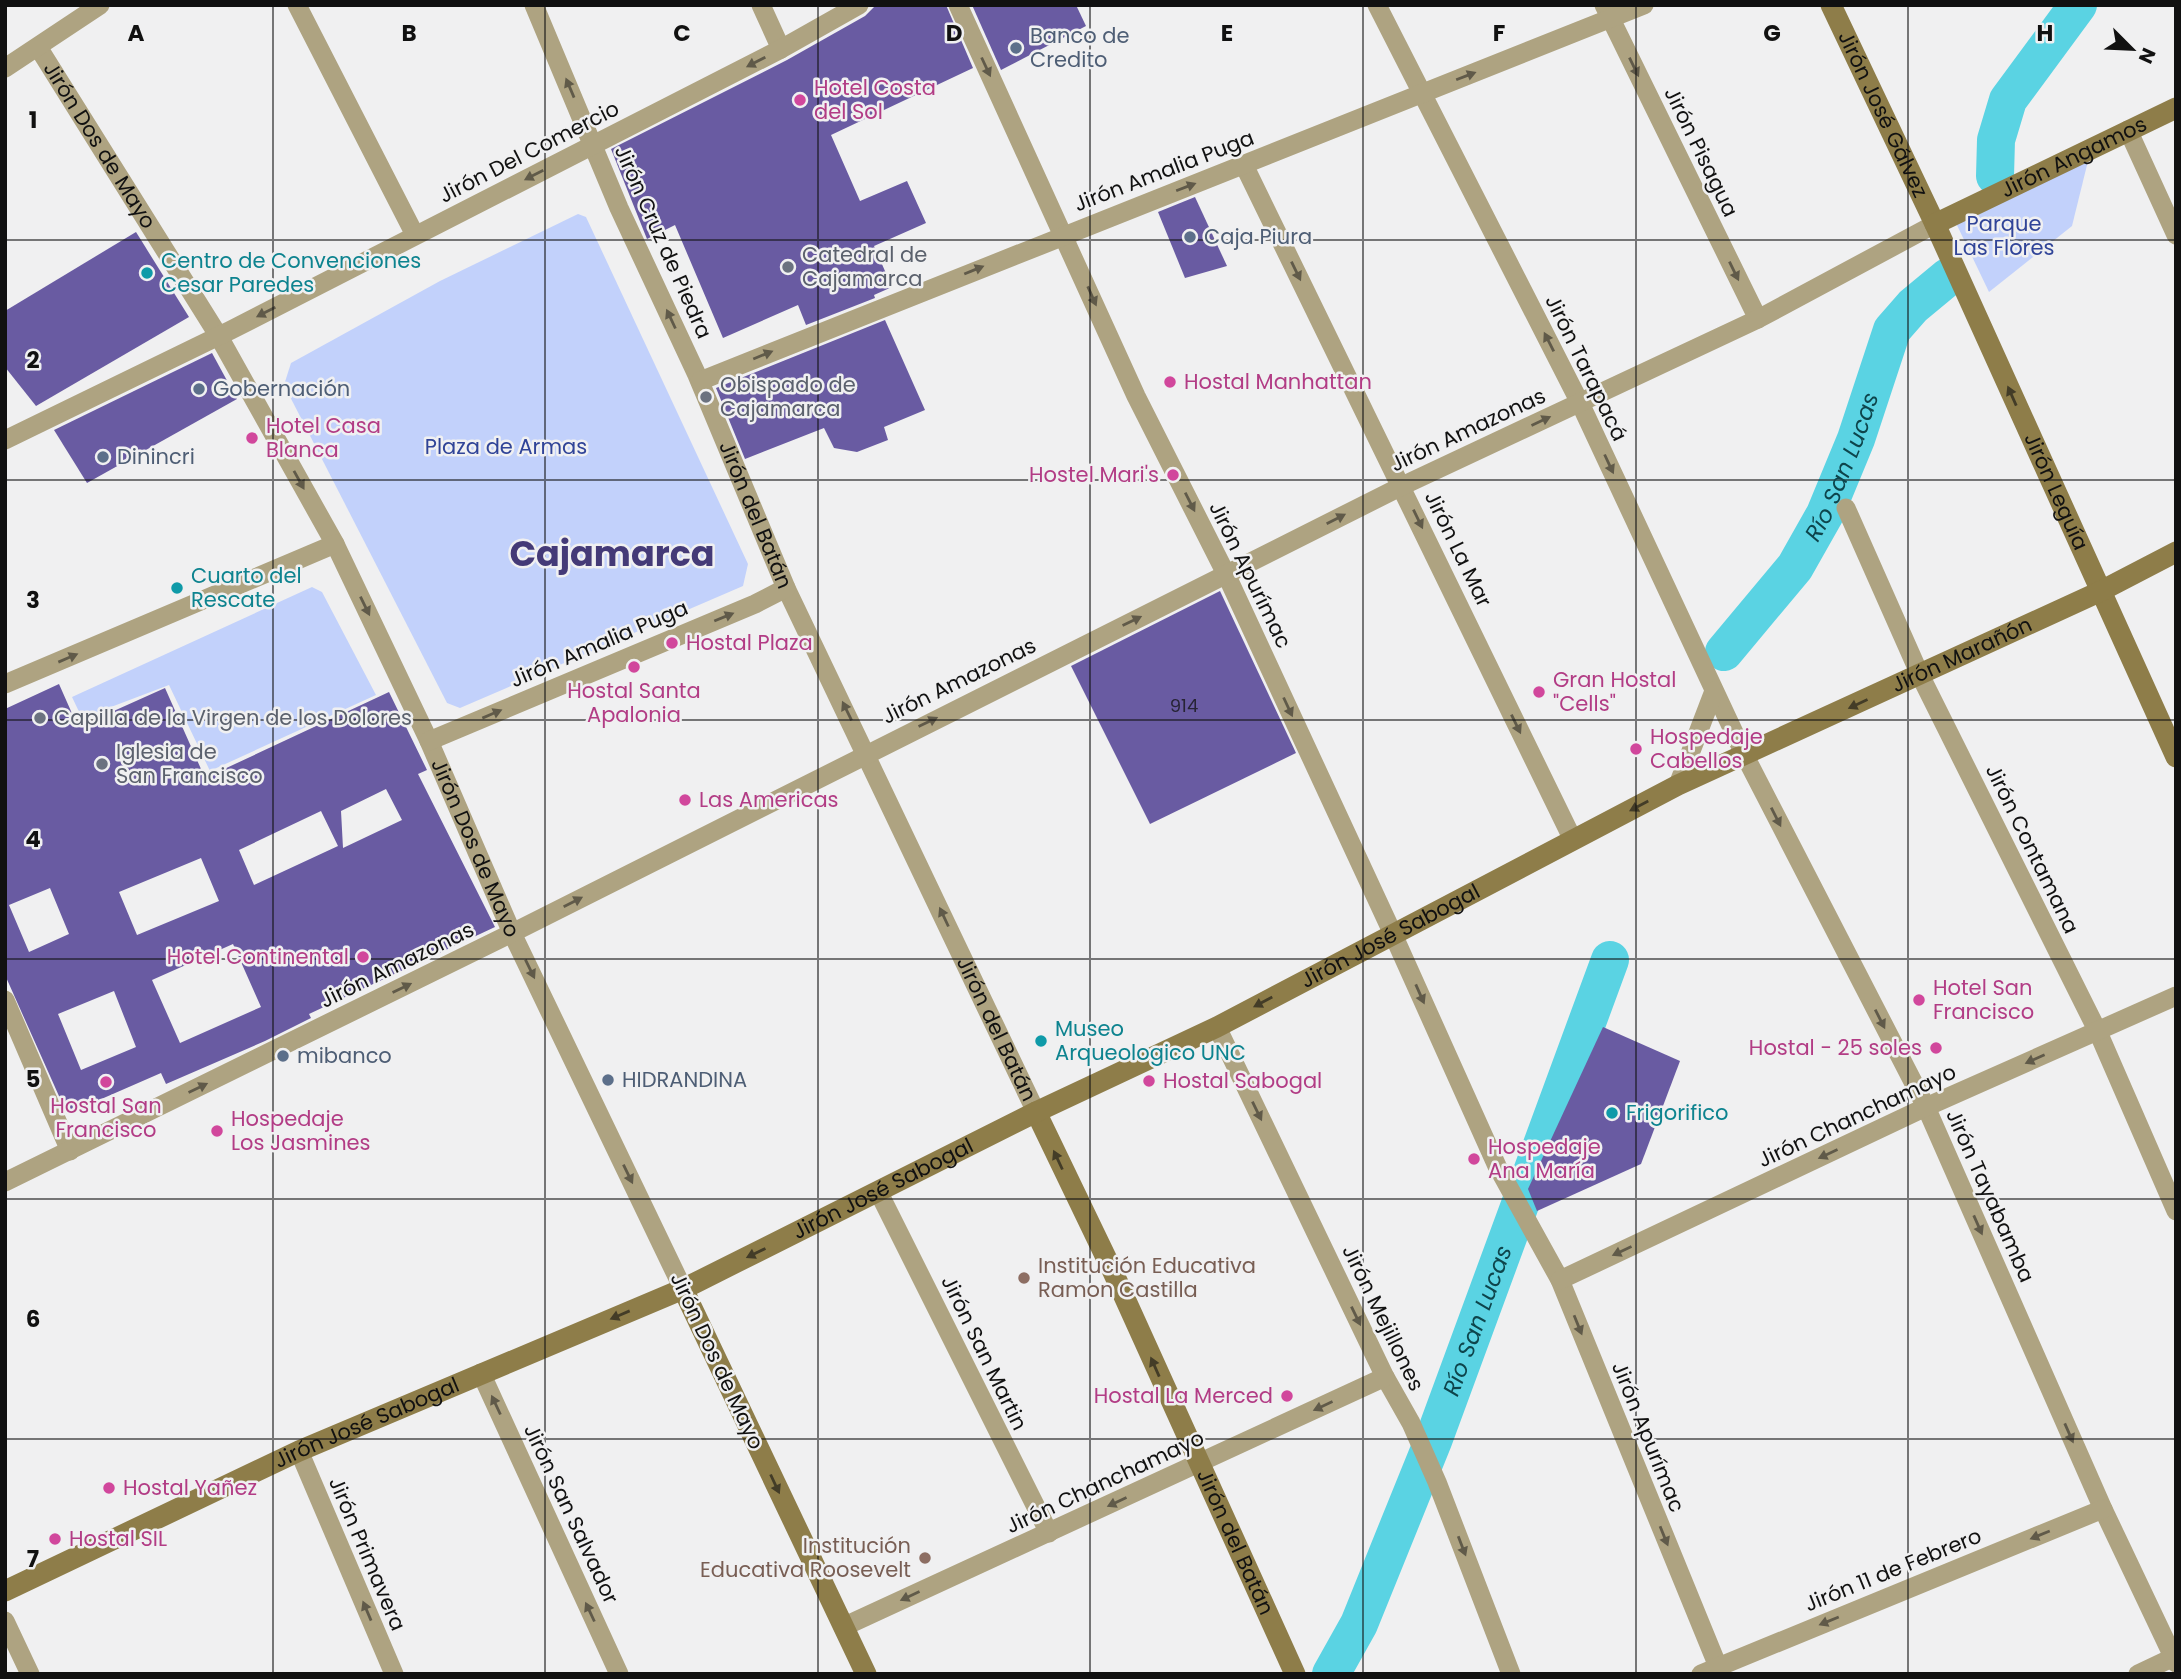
<svg xmlns="http://www.w3.org/2000/svg" width="2181" height="1679" viewBox="0 0 2181 1679" font-family="Poppins,sans-serif">
  <rect width="100%" height="100%" fill="#f0f0f1"/>
  <!-- green -->
  <g fill="#c2d1fb">
    <path d="M2089 157 2072 226 1989 292 1955 221Z"/>
    <path d="M578 214 586 217 748 564 743 586 460 708 447 703 284 385 291 363 440 281Z"/>
    <path d="M312 587 322 592 376 695 210 771 169 685 82 718 72 697Z"/>
  </g>
  <g fill="none" stroke-linecap="round" stroke-linejoin="round">
    <!-- river -->
    <g stroke="#5ad3e3" stroke-width="38">
      <path d="M1995 176 1996 140 2008 100 2078 5"/>
      <path id="s1" d="M1724 652 1795 567 1825 514 1856 439 1892 330 1913 306 1948 277"/>
      <path id="s2" d="M1331 1674 1359 1624 1433 1441 1610 960"/>
    </g>
  </g>
  <!-- building -->
  <g fill="#695ba2" fill-rule="evenodd">
    <path d="M876 5H946L973 68 831 135 860 201 907 181 926 223 874 246 892 287 874 295 875 298 806 325 798 305 723 338 675 225 647 239 611 149 787 60 865 16Z"/>
    <path d="M972 5H1076L1086 26 1001 70Z"/>
    <path d="M1195 197 1227 266 1185 278 1158 212Z"/>
    <path d="M136 232 189 317 36 406 5 367V311Z"/>
    <path d="M885 320 925 410 884 427 888 440 857 452 834 448 824 428 745 459 716 388Z"/>
    <path d="M212 353 237 399 87 483 54 430Z"/>
    <path d="M1220 591 1296 753 1150 824 1071 666Z"/>
    <path d="M59 684 78 727 165 688 205 778 389 692 427 770 418 774 495 927 309 1014 311 1018 265 1041 166 1084 161 1073 67 1114 5 975V709ZM386 789 402 820 343 848 341 811ZM321 811 338 846 254 885 239 850ZM201 858 219 901 137 935 119 892ZM50 888 69 934 29 952 9 905ZM233 944 261 1007 180 1043 152 980ZM114 991 136 1047 81 1070 58 1014Z"/>
    <path d="M1603 1027 1680 1061 1641 1164 1537 1211 1528 1189Z"/>
  </g>
  <g fill="none" stroke-linecap="round" stroke-linejoin="round">
    <!-- street -->
    <g stroke="#aea381" stroke-width="19">
      <path d="M297 5 415 235"/>
      <path id="s3" d="M534 5 619 208 697 375 786 588 1036 1112"/>
      <path d="M761 5 781 49"/>
      <path d="M958 5 1136 396 1226 574 1392 932 1497 1166 1560 1280 1721 1674"/>
      <path d="M1377 5 1580 403 1745 756 1926 1107 2103 1509 2176 1663"/>
      <path d="M1604 5 1758 319"/>
      <path id="s4" d="M38 47 218 335 335 544 429 741 512 933 683 1289"/>
      <path d="M5 68 100 5"/>
      <path d="M2128 130 2176 235"/>
      <path d="M1244 165 1573 840"/>
      <path d="M700 381 1644 5"/>
      <path d="M5 440 231 330 781 49 859 5"/>
      <path d="M1846 508 1920 675 2098 1032 2176 1211"/>
      <path d="M5 684 335 544"/>
      <path d="M429 741 755 604 786 588"/>
      <path d="M1678 785 1714 691"/>
      <path d="M5 1000 70 1151"/>
      <path d="M1217 1027 1385 1377 1411 1423 1437 1482 1511 1674"/>
      <path d="M5 1182 512 933 1402 486 1758 319 1935 224"/>
      <path d="M879 1193 1049 1533"/>
      <path d="M1560 1280 1926 1107 2176 996"/>
      <path d="M481 1373 619 1674"/>
      <path d="M299 1451 394 1674"/>
      <path d="M5 1621 30 1674"/>
      <path d="M843 1627 1385 1377"/>
      <path d="M1701 1674 2103 1509"/>
      <path d="M2138 1674 2176 1656"/>
    </g>
    <!-- secondary -->
    <g stroke="#8e7d49" stroke-width="21">
      <path id="s5" d="M1831 5 1935 224 2176 757"/>
      <path id="s6" d="M1935 224 2176 108"/>
      <path id="s7" d="M1036 1112 1113 1272 1295 1674"/>
      <path d="M683 1289 866 1674"/>
      <path id="s8" d="M5 1591 299 1451 683 1289 1036 1112 1217 1027 1678 785 2099 592 2176 552"/>
    </g>
  </g>
  <!-- one-way arrows -->
  <defs><path id="oneway-solid" d="M-6-.8H1V-3.2L6.5 0L1 3.2V.8H-6Z" transform="scale(1.75)"/></defs>
  <g fill="#605a49">
    <use href="#oneway-solid" transform="translate(756 62) rotate(153)"/>
    <use href="#oneway-solid" transform="translate(986 67) rotate(65)"/>
    <use href="#oneway-solid" transform="translate(1634 67) rotate(64)"/>
    <use href="#oneway-solid" transform="translate(1466 76) rotate(-21)"/>
    <use href="#oneway-solid" transform="translate(570 88) rotate(-113)"/>
    <use href="#oneway-solid" transform="translate(534 175) rotate(153)"/>
    <use href="#oneway-solid" transform="translate(1186 187) rotate(-21)"/>
    <use href="#oneway-solid" transform="translate(974 270) rotate(-22)"/>
    <use href="#oneway-solid" transform="translate(1296 271) rotate(64)"/>
    <use href="#oneway-solid" transform="translate(1734 271) rotate(64)"/>
    <use href="#oneway-solid" transform="translate(1092 296) rotate(66)"/>
    <use href="#oneway-solid" transform="translate(266 312) rotate(153)"/>
    <use href="#oneway-solid" transform="translate(671 319) rotate(-115)"/>
    <use href="#oneway-solid" transform="translate(1549 342) rotate(-117)"/>
    <use href="#oneway-solid" transform="translate(763 355) rotate(-22)"/>
    <use href="#oneway-solid" transform="translate(1541 421) rotate(-25)"/>
    <use href="#oneway-solid" transform="translate(1609 464) rotate(65)"/>
    <use href="#oneway-solid" transform="translate(299 480) rotate(61)"/>
    <use href="#oneway-solid" transform="translate(1190 502) rotate(63)"/>
    <use href="#oneway-solid" transform="translate(1336 519) rotate(-27)"/>
    <use href="#oneway-solid" transform="translate(1418 519) rotate(64)"/>
    <use href="#oneway-solid" transform="translate(365 606) rotate(64)"/>
    <use href="#oneway-solid" transform="translate(724 617) rotate(-22)"/>
    <use href="#oneway-solid" transform="translate(1132 621) rotate(-26)"/>
    <use href="#oneway-solid" transform="translate(68 658) rotate(-23)"/>
    <use href="#oneway-solid" transform="translate(1288 707) rotate(65)"/>
    <use href="#oneway-solid" transform="translate(847 711) rotate(-116)"/>
    <use href="#oneway-solid" transform="translate(492 714) rotate(-23)"/>
    <use href="#oneway-solid" transform="translate(928 722) rotate(-26)"/>
    <use href="#oneway-solid" transform="translate(1516 724) rotate(64)"/>
    <use href="#oneway-solid" transform="translate(1776 817) rotate(63)"/>
    <use href="#oneway-solid" transform="translate(573 902) rotate(-27)"/>
    <use href="#oneway-solid" transform="translate(944 917) rotate(-115)"/>
    <use href="#oneway-solid" transform="translate(530 969) rotate(64)"/>
    <use href="#oneway-solid" transform="translate(402 988) rotate(-26)"/>
    <use href="#oneway-solid" transform="translate(1420 994) rotate(66)"/>
    <use href="#oneway-solid" transform="translate(1880 1019) rotate(63)"/>
    <use href="#oneway-solid" transform="translate(2035 1059) rotate(156)"/>
    <use href="#oneway-solid" transform="translate(198 1088) rotate(-26)"/>
    <use href="#oneway-solid" transform="translate(1257 1111) rotate(64)"/>
    <use href="#oneway-solid" transform="translate(1828 1154) rotate(155)"/>
    <use href="#oneway-solid" transform="translate(628 1174) rotate(64)"/>
    <use href="#oneway-solid" transform="translate(1978 1225) rotate(66)"/>
    <use href="#oneway-solid" transform="translate(1622 1251) rotate(155)"/>
    <use href="#oneway-solid" transform="translate(1356 1316) rotate(64)"/>
    <use href="#oneway-solid" transform="translate(1578 1325) rotate(68)"/>
    <use href="#oneway-solid" transform="translate(496 1405) rotate(-115)"/>
    <use href="#oneway-solid" transform="translate(1323 1406) rotate(155)"/>
    <use href="#oneway-solid" transform="translate(2069 1433) rotate(66)"/>
    <use href="#oneway-solid" transform="translate(1117 1502) rotate(155)"/>
    <use href="#oneway-solid" transform="translate(2040 1535) rotate(158)"/>
    <use href="#oneway-solid" transform="translate(1664 1536) rotate(68)"/>
    <use href="#oneway-solid" transform="translate(1462 1546) rotate(69)"/>
    <use href="#oneway-solid" transform="translate(910 1596) rotate(155)"/>
    <use href="#oneway-solid" transform="translate(367 1611) rotate(-113)"/>
    <use href="#oneway-solid" transform="translate(590 1612) rotate(-115)"/>
    <use href="#oneway-solid" transform="translate(1829 1621) rotate(158)"/>
  </g>
  <g fill="#433c27">
    <use href="#oneway-solid" transform="translate(2012 396) rotate(-114)"/>
    <use href="#oneway-solid" transform="translate(1858 704) rotate(155)"/>
    <use href="#oneway-solid" transform="translate(1639 806) rotate(152)"/>
    <use href="#oneway-solid" transform="translate(1263 1002) rotate(152)"/>
    <use href="#oneway-solid" transform="translate(1058 1160) rotate(-115)"/>
    <use href="#oneway-solid" transform="translate(756 1253) rotate(154)"/>
    <use href="#oneway-solid" transform="translate(620 1315) rotate(157)"/>
    <use href="#oneway-solid" transform="translate(1155 1367) rotate(-114)"/>
    <use href="#oneway-solid" transform="translate(775 1484) rotate(65)"/>
  </g>
  <!-- grid -->
  <path fill="none" stroke="#111" stroke-width="2" stroke-opacity="0.55" d="M273 5V1674M545 5V1674M818 5V1674M1090 5V1674M1363 5V1674M1636 5V1674M1908 5V1674M5 240H2176M5 480H2176M5 720H2176M5 959H2176M5 1199H2176M5 1439H2176"/>
  <!-- markers -->
  <g fill="#5c6f8a" stroke="#f0f0f1" stroke-width="2.5">
    <circle cx="1016" cy="48" r="7"/>
    <circle cx="1190" cy="237" r="7"/>
    <circle cx="199" cy="389" r="7"/>
    <circle cx="103" cy="457" r="7"/>
    <circle cx="283" cy="1056" r="7"/>
    <circle cx="608" cy="1080" r="7"/>
  </g>
  <g fill="#d1479c" stroke="#f0f0f1" stroke-width="2.5">
    <circle cx="800" cy="100" r="7"/>
    <circle cx="1170" cy="382" r="7"/>
    <circle cx="252" cy="438" r="7"/>
    <circle cx="1173" cy="475" r="7"/>
    <circle cx="672" cy="643" r="7"/>
    <circle cx="634" cy="667" r="7"/>
    <circle cx="1539" cy="692" r="7"/>
    <circle cx="1636" cy="749" r="7"/>
    <circle cx="685" cy="800" r="7"/>
    <circle cx="363" cy="957" r="7"/>
    <circle cx="1919" cy="1000" r="7"/>
    <circle cx="1936" cy="1048" r="7"/>
    <circle cx="1149" cy="1081" r="7"/>
    <circle cx="106" cy="1082" r="7"/>
    <circle cx="217" cy="1131" r="7"/>
    <circle cx="1474" cy="1159" r="7"/>
    <circle cx="1287" cy="1396" r="7"/>
    <circle cx="109" cy="1488" r="7"/>
    <circle cx="55" cy="1539" r="7"/>
  </g>
  <g fill="#6b7280" stroke="#f0f0f1" stroke-width="2.5">
    <circle cx="788" cy="267" r="7"/>
    <circle cx="706" cy="397" r="7"/>
    <circle cx="40" cy="718" r="7"/>
    <circle cx="102" cy="764" r="7"/>
  </g>
  <g fill="#0f9aa8" stroke="#f0f0f1" stroke-width="2.5">
    <circle cx="147" cy="273" r="7"/>
    <circle cx="177" cy="588" r="7"/>
    <circle cx="1041" cy="1041" r="7"/>
    <circle cx="1612" cy="1113" r="7"/>
  </g>
  <g fill="#8d6e63" stroke="#f0f0f1" stroke-width="2.5">
    <circle cx="1024" cy="1278" r="7"/>
    <circle cx="925" cy="1558" r="7"/>
  </g>
  <g text-anchor="middle" stroke-width="5" stroke-linejoin="round" paint-order="stroke">
    <!-- number labels -->
    <g font-size="18" fill="#272435">
      <text x="1184" y="712">914</text>
    </g>
    <!-- service labels -->
    <g font-size="21" fill="#4e5e75" stroke="#f0f0f1" text-anchor="start">
      <text x="1030" y="43">Banco de<tspan x="1030" dy="24">Credito</tspan></text>
      <text x="1204" y="244">Caja Piura</text>
      <text x="213" y="396">Gobernación</text>
      <text x="117" y="464">Dinincri</text>
      <text x="297" y="1063">mibanco</text>
      <text x="622" y="1087">HIDRANDINA</text>
    </g>
    <!-- hotel labels -->
    <g font-size="21" fill="#b23c85" stroke="#f0f0f1" text-anchor="start">
      <text x="814" y="95">Hotel Costa<tspan x="814" dy="24">del Sol</tspan></text>
      <text x="1184" y="389">Hostal Manhattan</text>
      <text x="266" y="433">Hotel Casa<tspan x="266" dy="24">Blanca</tspan></text>
      <text x="1159" y="482" text-anchor="end">Hostel Mari's</text>
      <text x="686" y="650">Hostal Plaza</text>
      <text x="1553" y="687">Gran Hostal<tspan x="1553" dy="24">"Cells"</tspan></text>
      <text x="634" y="698" text-anchor="middle">Hostal Santa<tspan x="634" dy="24">Apalonia</tspan></text>
      <text x="1650" y="744">Hospedaje<tspan x="1650" dy="24">Cabellos</tspan></text>
      <text x="699" y="807">Las Americas</text>
      <text x="349" y="964" text-anchor="end">Hotel Continental</text>
      <text x="1933" y="995">Hotel San<tspan x="1933" dy="24">Francisco</tspan></text>
      <text x="1922" y="1055" text-anchor="end">Hostal - 25 soles</text>
      <text x="1163" y="1088">Hostal Sabogal</text>
      <text x="106" y="1113" text-anchor="middle">Hostal San<tspan x="106" dy="24">Francisco</tspan></text>
      <text x="231" y="1126">Hospedaje<tspan x="231" dy="24">Los Jasmines</tspan></text>
      <text x="1488" y="1154">Hospedaje<tspan x="1488" dy="24">Ana María</tspan></text>
      <text x="1273" y="1403" text-anchor="end">Hostal La Merced</text>
      <text x="123" y="1495">Hostal Yañez</text>
      <text x="69" y="1546">Hostal SIL</text>
    </g>
    <!-- street labels -->
    <g font-size="21" fill="#111" stroke="#f0f0f1">
      <text dy="7" stroke="none"><textPath href="#s5" startOffset="121">Jirón José Gálvez</textPath></text>
      <text dy="7" stroke="none"><textPath href="#s4" startOffset="116">Jirón Dos de Mayo</textPath></text>
      <text transform="translate(529 152) rotate(-27)" y="7">Jirón Del Comercio</text>
      <text transform="translate(1701 152) rotate(64)" y="7">Jirón Pisagua</text>
      <text dy="7" stroke="none"><textPath href="#s6" startOffset="154">Jirón Angamos</textPath></text>
      <text transform="translate(1164 171) rotate(-21)" y="7">Jirón Amalia Puga</text>
      <text transform="translate(663 242) rotate(66)" y="7">Jirón Cruz de Piedra</text>
      <text transform="translate(1586 368) rotate(64)" y="7">Jirón Tarapacá</text>
      <text transform="translate(1468 430) rotate(-25)" y="7">Jirón Amazonas</text>
      <text dy="7" stroke="none"><textPath href="#s5" startOffset="536">Jirón Leguía</textPath></text>
      <text dy="7" stroke="none"><textPath href="#s3" startOffset="556">Jirón del Batán</textPath></text>
      <text transform="translate(1458 549) rotate(64)" y="7">Jirón La Mar</text>
      <text transform="translate(1250 575) rotate(64)" y="7">Jirón Apurímac</text>
      <text transform="translate(599 644) rotate(-23)" y="7">Jirón Amalia Puga</text>
      <text dy="7" stroke="none"><textPath href="#s8" startOffset="2170">Jirón Marañón</textPath></text>
      <text transform="translate(959 681) rotate(-26)" y="7">Jirón Amazonas</text>
      <text dy="7" stroke="none"><textPath href="#s4" startOffset="914">Jirón Dos de Mayo</textPath></text>
      <text transform="translate(2032 849) rotate(64)" y="7">Jirón Contamana</text>
      <text dy="7" stroke="none"><textPath href="#s8" startOffset="1533">Jirón José Sabogal</textPath></text>
      <text transform="translate(397 965) rotate(-26)" y="7">Jirón Amazonas</text>
      <text dy="7" stroke="none"><textPath href="#s3" startOffset="1124">Jirón del Batán</textPath></text>
      <text transform="translate(1857 1116) rotate(-25)" y="7">Jirón Chanchamayo</text>
      <text dy="7" stroke="none"><textPath href="#s8" startOffset="966">Jirón José Sabogal</textPath></text>
      <text transform="translate(1990 1196) rotate(66)" y="7">Jirón Tayabamba</text>
      <text transform="translate(1383 1318) rotate(64)" y="7">Jirón Mejillones</text>
      <text transform="translate(984 1353) rotate(64)" y="7">Jirón San Martin</text>
      <text transform="translate(717 1361) rotate(65)" y="7">Jirón Dos de Mayo</text>
      <text dy="7" stroke="none"><textPath href="#s8" startOffset="399">Jirón José Sabogal</textPath></text>
      <text transform="translate(1648 1437) rotate(68)" y="7">Jirón Apurímac</text>
      <text transform="translate(1105 1482) rotate(-25)" y="7">Jirón Chanchamayo</text>
      <text transform="translate(571 1514) rotate(65)" y="7">Jirón San Salvador</text>
      <text dy="7" stroke="none"><textPath href="#s7" startOffset="474">Jirón del Batán</textPath></text>
      <text transform="translate(367 1554) rotate(67)" y="7">Jirón Primavera</text>
      <text transform="translate(1893 1570) rotate(-22)" y="7">Jirón 11 de Febrero</text>
    </g>
    <!-- park labels -->
    <g font-size="21" fill="#304498" stroke="#f0f0f1">
      <text x="2004" y="231">Parque<tspan x="2004" dy="24">Las Flores</tspan></text>
      <text x="506" y="454">Plaza de Armas</text>
    </g>
    <!-- worship labels -->
    <g font-size="21" fill="#5b616d" stroke="#f0f0f1" text-anchor="start">
      <text x="802" y="262">Catedral de<tspan x="802" dy="24">Cajamarca</tspan></text>
      <text x="720" y="392">Obispado de<tspan x="720" dy="24">Cajamarca</tspan></text>
      <text x="54" y="725">Capilla de la Virgen de los Dolores</text>
      <text x="116" y="759">Iglesia de<tspan x="116" dy="24">San Francisco</tspan></text>
    </g>
    <!-- culture labels -->
    <g font-size="21" fill="#0d838f" stroke="#f0f0f1" text-anchor="start">
      <text x="161" y="268">Centro de Convenciones<tspan x="161" dy="24">Cesar Paredes</tspan></text>
      <text x="191" y="583">Cuarto del<tspan x="191" dy="24">Rescate</tspan></text>
      <text x="1055" y="1036">Museo<tspan x="1055" dy="24">Arqueologico UNC</tspan></text>
      <text x="1626" y="1120">Frigorifico</text>
    </g>
    <!-- education labels -->
    <g font-size="21" fill="#785e54" stroke="#f0f0f1" text-anchor="start">
      <text x="1038" y="1273">Institución Educativa<tspan x="1038" dy="24">Ramon Castilla</tspan></text>
      <text x="911" y="1553" text-anchor="end">Institución<tspan x="911" dy="24">Educativa Roosevelt</tspan></text>
    </g>
    <!-- water labels -->
    <g font-size="23" font-style="italic" fill="#0e454c" stroke="#f0f0f1">
      <text dy="8" stroke="none"><textPath href="#s1" startOffset="222">Río San Lucas</textPath></text>
      <text dy="8" stroke="none"><textPath href="#s2" startOffset="383">Río San Lucas</textPath></text>
    </g>
    <!-- town labels -->
    <g font-size="35" font-weight="bold" fill="#443a77" stroke="#f0f0f1">
      <text x="612" y="566">Cajamarca</text>
    </g>
  </g>
  <g font-size="23" text-anchor="middle" font-weight="bold" fill="#111" stroke="#f0f0f1" stroke-width="5" stroke-linejoin="round" paint-order="stroke">
    <text x="136" y="41">A</text>
    <text x="409" y="41">B</text>
    <text x="682" y="41">C</text>
    <text x="954" y="41">D</text>
    <text x="1227" y="41">E</text>
    <text x="1499" y="41">F</text>
    <text x="1772" y="41">G</text>
    <text x="2045" y="41">H</text>
    <text x="33" y="128">1</text>
    <text x="33" y="368">2</text>
    <text x="33" y="608">3</text>
    <text x="33" y="847">4</text>
    <text x="33" y="1087">5</text>
    <text x="33" y="1327">6</text>
    <text x="33" y="1567">7</text>
  </g>
  <!-- border -->
  <rect width="2181" height="1679" fill="none" stroke="#111111" stroke-width="14"/>
  <!-- north arrow -->
  <g transform="translate(2132 49) rotate(114)" stroke="#f0f0f1" stroke-width="5" paint-order="stroke">
  <path d="M0-5L12 26L0 18L-12 26Z" fill="#111111"/>
  <text y="-10" font-size="19" font-weight="bold" text-anchor="middle" fill="#111111">N</text>
  </g>
</svg>
